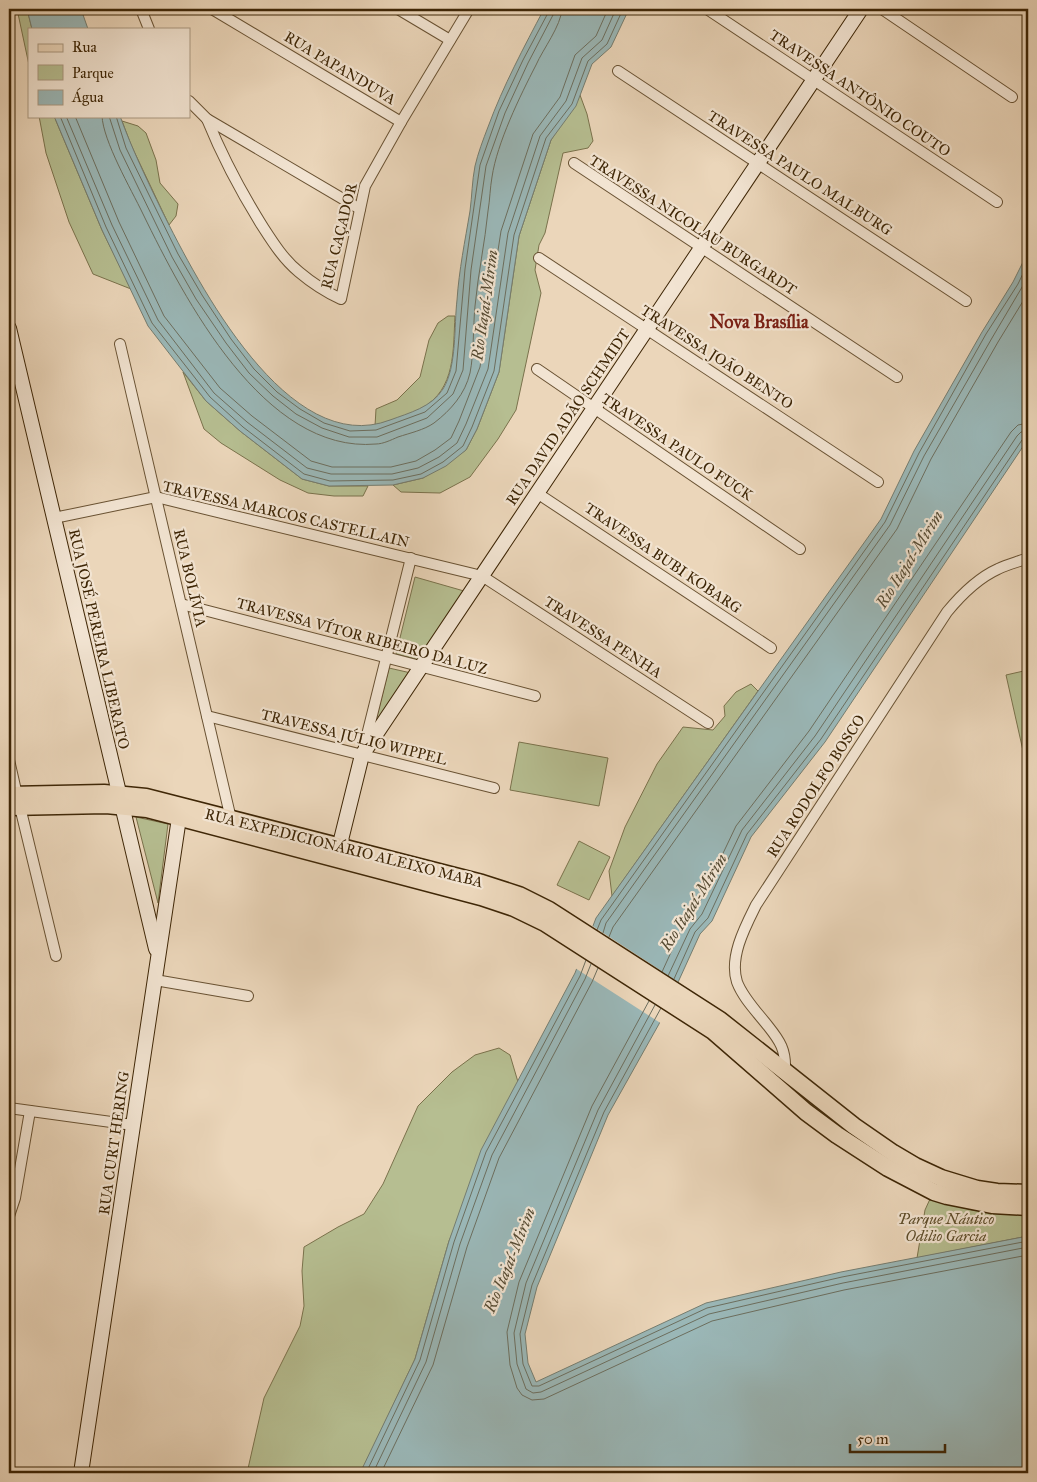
<svg xmlns="http://www.w3.org/2000/svg" width="1037" height="1482" viewBox="0 0 1037 1482" font-family="'IM FELL Great Primer',serif">
  <rect width="100%" height="100%" fill="#ebd6ba"/>
  <filter id="stains"><feTurbulence type="fractalNoise" baseFrequency=".004" numOctaves="4"/><feColorMatrix values="0 0 0 0 .2 0 0 0 0 .09 0 0 0 0 .02 0 0 0 .5 -.17"/></filter>
  <radialGradient id="worn" r=".72"><stop offset=".6" stop-color="#630" stop-opacity="0"/><stop offset="1" stop-color="#630" stop-opacity=".3"/></radialGradient>
  <!-- green -->
  <g fill="#b6be91" stroke="#7a724c">
    <path d="M17 9H27L32 29H29V65Z"/>
    <path d="M580 95 587 114 593 141 588 148 563 153 545 233 539 245 535 270 541 293 516 410 498 439 470 477 440 493 401 492 393 485 423 478 466 450 477 429 499 372 519 236 551 140Z"/>
    <path d="M39 116H54L102 230 131 289 93 274 69 222 46 153Z"/>
    <path d="M122 121 138 126 146 133 156 160 160 183 178 204 176 216 169 225 131 145Z"/>
    <path d="M448 316H455C453 350 456 389 422 408 409 416 389 420 375 426L376 409 397 400 420 377 429 340 438 323Z"/>
    <path d="M183 372 206 401 240 431 302 479 329 486H368L363 496H334L308 493 280 480 221 443 204 429Z"/>
    <path d="M415 577 464 591 420 660 396 654Z"/>
    <path d="M389 668 411 673 374 728Z"/>
    <path d="M1028 670V773L1006 675Z"/>
    <path d="M751 684 758 691 612 896 609 871 625 827 657 764 683 727 713 730 725 716 724 706 736 692Z"/>
    <path d="M519 742 608 758 599 806 510 790Z"/>
    <path d="M136 817 168 824 158 903Z"/>
    <path d="M579 841 610 857 589 900 557 885Z"/>
    <path d="M499 1048 510 1055 518 1082 505 1107 449 1241 415 1359 361 1473H247L264 1398 300 1326 304 1306 302 1271 304 1247 338 1227 364 1214 383 1184 418 1106 452 1072 475 1055Z"/>
    <path d="M930 1199 972 1210 1028 1214V1236L917 1258 925 1210Z"/>
  </g>
  <!-- water -->
  <g fill="#9ab7b7" stroke="#757d70">
    <path d="M27 9H81L88 29H32Z"/>
    <path d="M544 9H629L611 47 592 64 576 106 551 140 519 236 499 372 477 429 466 450 446 466 423 478 393 485 329 486 302 479 240 431 206 401 148 326 102 230 54 116H120C132 149 147 180 162 211 198 283 288 459 390 420 409 413 432 407 443 389 457 367 454 325 457 300 459 270 465 241 470 211 472 196 472 181 475 166 478 153 483 140 488 127 503 86 524 47 544 9Z"/>
    <path d="M1028 252V439L825 742 751 837 712 921 700 934 659 1024 608 1115 537 1287 525 1334 528 1363 536 1382 706 1303 841 1272 1028 1236V1473H360L415 1359 449 1241 481 1150 575 973 596 918 881 519 914 451 982 332 1013 282Z"/>
  </g>
  <!-- pier -->
  <path fill="#ebd6ba" d="M591 925 680 983 662 1024 575 968Z"/>
  <g fill="none" stroke-linecap="round" stroke-linejoin="round">
    <!-- shore -->
    <g stroke="#6c6e5e" stroke-width="1">
      <path d="M60 116 106 227 152 323 210 397 243 427 304 474 330 481 393 480 421 474 443 462 463 446 472 427 494 371 514 235 546 138 572 104 588 61 607 44 623 9"/>
      <path d="M66 116 112 225 158 320 214 393 247 422 307 468 331 474H392L418 468 439 457 457 443 466 424 488 369 508 233 540 136 566 101 582 58 602 40 616 9"/>
      <path d="M75 116 119 222 164 316 220 388 252 416 311 461 332 467H391L416 461 435 450 451 438 459 421 480 367 501 231 533 134 560 97 575 55 596 36 608 9"/>
      <path d="M102 116C103 141 131 189 143 214 184 298 264 454 376 444 383 444 391 440 398 437 410 433 424 430 434 423 451 410 465 394 470 373 474 353 473 327 475 306 478 274 485 242 488 211 490 199 490 188 492 177 497 143 520 96 536 65 543 49 561 26 562 9"/>
      <path d="M109 116 120 150 172 257 196 299 226 343 249 373 273 396 296 414 322 428 349 437H377L427 418 453 394 463 370 471 270 486 166 505 113 528 63 553 15 554 9"/>
      <path d="M116 116 126 148 178 254 202 295 231 339 254 369 277 392 300 409 324 423 350 431 376 430 425 412 447 393 456 371 465 269 480 165 499 111 523 60 548 13V9"/>
      <path d="M597 930 601 920 885 522 919 453 986 334 1018 284 1028 263"/>
      <path d="M603 933 606 923 890 525 924 456 992 338 1028 277"/>
      <path d="M609 937 613 927 897 529 931 459 998 342 1028 293"/>
      <path d="M662 972 683 926 696 910 736 826 809 731 1011 432 1018 425 1028 423"/>
      <path d="M668 976 690 929 702 914 742 830 815 736 1017 436 1021 432 1028 431"/>
      <path d="M674 979 695 932 708 918 747 834 821 739 1022 440 1028 437"/>
      <path d="M649 1001 592 1106 519 1282 507 1332 510 1365 517 1388 522 1395 532 1400 544 1399 712 1321 844 1290 1028 1255"/>
      <path d="M655 1005 598 1110 526 1283 514 1333 517 1364 526 1389 533 1393 541 1392 709 1314 843 1283 1028 1247"/>
      <path d="M661 1008 604 1112 532 1285 520 1334 523 1364 532 1386H539L707 1308 842 1277 1028 1241"/>
      <path d="M366 1473 420 1360 454 1242 486 1152 580 976 586 960"/>
      <path d="M373 1473 426 1362 460 1244 492 1155 585 979 591 964"/>
      <path d="M381 1473 433 1365 467 1247 499 1158 592 982 598 968"/>
    </g>
    <!-- minor casing -->
    <g stroke="#695233" stroke-width="12">
      <g id="minor">
        <path d="M141 9 149 29"/>
        <path d="M212 9 401 122"/>
        <path d="M398 9 450 40"/>
        <path d="M707 9 997 202"/>
        <path d="M882 9 1012 97"/>
        <path d="M618 71 966 301"/>
        <path d="M189 101 207 119 360 209"/>
        <path d="M207 119C222 156 240 190 261 224 272 241 283 259 299 272 312 283 326 292 341 299L365 186 401 122 469 9"/>
        <path d="M574 163 897 377"/>
        <path d="M539 258 878 482"/>
        <path d="M120 344 231 819"/>
        <path d="M537 369 800 549"/>
        <path d="M537 493 771 648"/>
        <path d="M54 518 156 497 482 576 708 723"/>
        <path d="M181 604 535 696"/>
        <path d="M207 716 494 788"/>
        <path d="M364 747 411 558"/>
        <path d="M9 760 17 795"/>
        <path d="M20 807 56 956"/>
        <path d="M155 980 248 996"/>
        <path d="M785 1070C786 1050 780 1041 768 1026 757 1012 743 998 737 982 729 957 745 927 756 905L947 612C961 595 978 578 998 569 1008 564 1018 562 1028 558"/>
        <path d="M9 1108 133 1125"/>
        <path d="M9 1216 15 1198 30 1111"/>
      </g>
    </g>
    <!-- secondary casing -->
    <g stroke="#3e2606" stroke-width="16">
      <g id="secondary">
        <path d="M9 328 156 949"/>
        <path d="M337 856 362 755 861 9"/>
        <path d="M81 1473 179 818"/>
      </g>
    </g>
    <!-- primary casing -->
    <g stroke="#3e2606" stroke-width="19">
      <g id="primary">
        <path d="M9 795 104 793 146 797 482 883 519 895 549 910 720 1020 854 1126 893 1153 915 1166 941 1178 977 1189 997 1192 1028 1193"/>
        <path d="M9 807 106 805 147 809 481 897 514 908 545 923 713 1031 806 1112 837 1135 888 1168 934 1192 947 1196 992 1205 1028 1207"/>
      </g>
    </g>
    <!-- minor -->
    <use href="#minor" stroke="#f2e4d2" stroke-width="10"/>
    <!-- secondary -->
    <use href="#secondary" stroke="#f2e4d2" stroke-width="14"/>
    <!-- primary -->
    <use href="#primary" stroke="#ebd6ba" stroke-width="16"/>
  </g>
  <g text-anchor="middle" stroke-width="4.5" stroke-linejoin="round" paint-order="stroke">
    <!-- street labels -->
    <g font-size="15" fill="#3e2606" stroke="#f2e4d2">
      <text transform="translate(340 68) rotate(31)" y="5">RUA PAPANDUVA</text>
      <text transform="translate(860 93) rotate(34)" y="5">TRAVESSA ANTÔNIO COUTO</text>
      <text transform="translate(800 173) rotate(33)" y="5">TRAVESSA PAULO MALBURG</text>
      <text transform="translate(693 225) rotate(33)" y="5">TRAVESSA NICOLAU BURGARDT</text>
      <text transform="translate(339 236) rotate(-76)" y="5">RUA CAÇADOR</text>
      <text transform="translate(717 357) rotate(33)" y="5">TRAVESSA JOÃO BENTO</text>
      <text transform="translate(568 417) rotate(-56)" y="5">RUA DAVID ADÃO SCHMIDT</text>
      <text transform="translate(677 447) rotate(34)" y="5">TRAVESSA PAULO FUCK</text>
      <text transform="translate(286 514) rotate(13)" y="5">TRAVESSA MARCOS CASTELLAIN</text>
      <text transform="translate(663 558) rotate(34)" y="5">TRAVESSA BUBI KOBARG</text>
      <text transform="translate(190 578) rotate(77)" y="5">RUA BOLÍVIA</text>
      <text transform="translate(362 636) rotate(15)" y="5">TRAVESSA VÍTOR RIBEIRO DA LUZ</text>
      <text transform="translate(603 637) rotate(33)" y="5">TRAVESSA PENHA</text>
      <text transform="translate(99 639) rotate(77)" y="5">RUA JOSÉ PEREIRA LIBERATO</text>
      <text transform="translate(354 737) rotate(14)" y="5">TRAVESSA JÚLIO WIPPEL</text>
      <text transform="translate(816 786) rotate(-57)" y="5">RUA RODOLFO BOSCO</text>
      <text transform="translate(344 848) rotate(14)" y="5">RUA EXPEDICIONÁRIO ALEIXO MABA</text>
      <text transform="translate(114 1143) rotate(-82)" y="5">RUA CURT HERING</text>
    </g>
    <!-- park labels -->
    <g font-size="15" font-style="italic" fill="#5c4c29" stroke="#f2e4d2">
      <text x="946" y="1224">Parque Náutico<tspan x="946" dy="17">Odilio Garcia</tspan></text>
    </g>
    <!-- water labels -->
    <g font-size="16" font-style="italic" fill="#554a32" stroke="#f2e4d2">
      <text transform="translate(484 305) rotate(-82)" y="6">Rio Itajaí-Mirim</text>
      <text transform="translate(909 559) rotate(-58)" y="6">Rio Itajaí-Mirim</text>
      <text transform="translate(693 902) rotate(-58)" y="6">Rio Itajaí-Mirim</text>
      <text transform="translate(509 1260) rotate(-68)" y="6">Rio Itajaí-Mirim</text>
    </g>
    <!-- quarter labels -->
    <g font-size="18" font-weight="bold" fill="#7a1f14" stroke="#f2e4d2">
      <text x="759" y="328">Nova Brasília</text>
    </g>
  </g>
  <!-- margin -->
  <rect width="1037" height="1482" fill="none" stroke="#ebd6ba" stroke-width="30"/>
  <rect x="10" y="10" width="1017" height="1462" fill="none" stroke="#3e2606" stroke-width="2.5"/>
  <rect x="15" y="15" width="1007" height="1452" fill="none" stroke="#3e2606"/>
  <!-- legend -->
  <rect x="28" y="28" width="162" height="90" fill="#f2e4d2" stroke="#aa9880"/>
  <rect x="38" y="44" width="25" height="8" fill="#ebd6ba" stroke="#aa9880"/>
  <text x="72" y="52" font-size="15" fill="#3e2606">Rua</text>
  <rect x="38" y="65" width="25" height="15" fill="#b6be91" stroke="#aa9880"/>
  <text x="72" y="78" font-size="15" fill="#3e2606">Parque</text>
  <rect x="38" y="90" width="25" height="15" fill="#9ab7b7" stroke="#aa9880"/>
  <text x="72" y="102" font-size="15" fill="#3e2606">Água</text>
  <!-- scale -->
  <path d="M850 1444v8h95v-8" fill="none" stroke="#3e2606" stroke-width="2.5"/>
  <text x="857" y="1444" font-size="15" fill="#3e2606" stroke="#f2e4d2" stroke-width="4" paint-order="stroke">50 m</text>
  <rect width="100%" height="100%" filter="url(#stains)"/>
  <rect width="100%" height="100%" fill="url(#worn)"/>
</svg>
